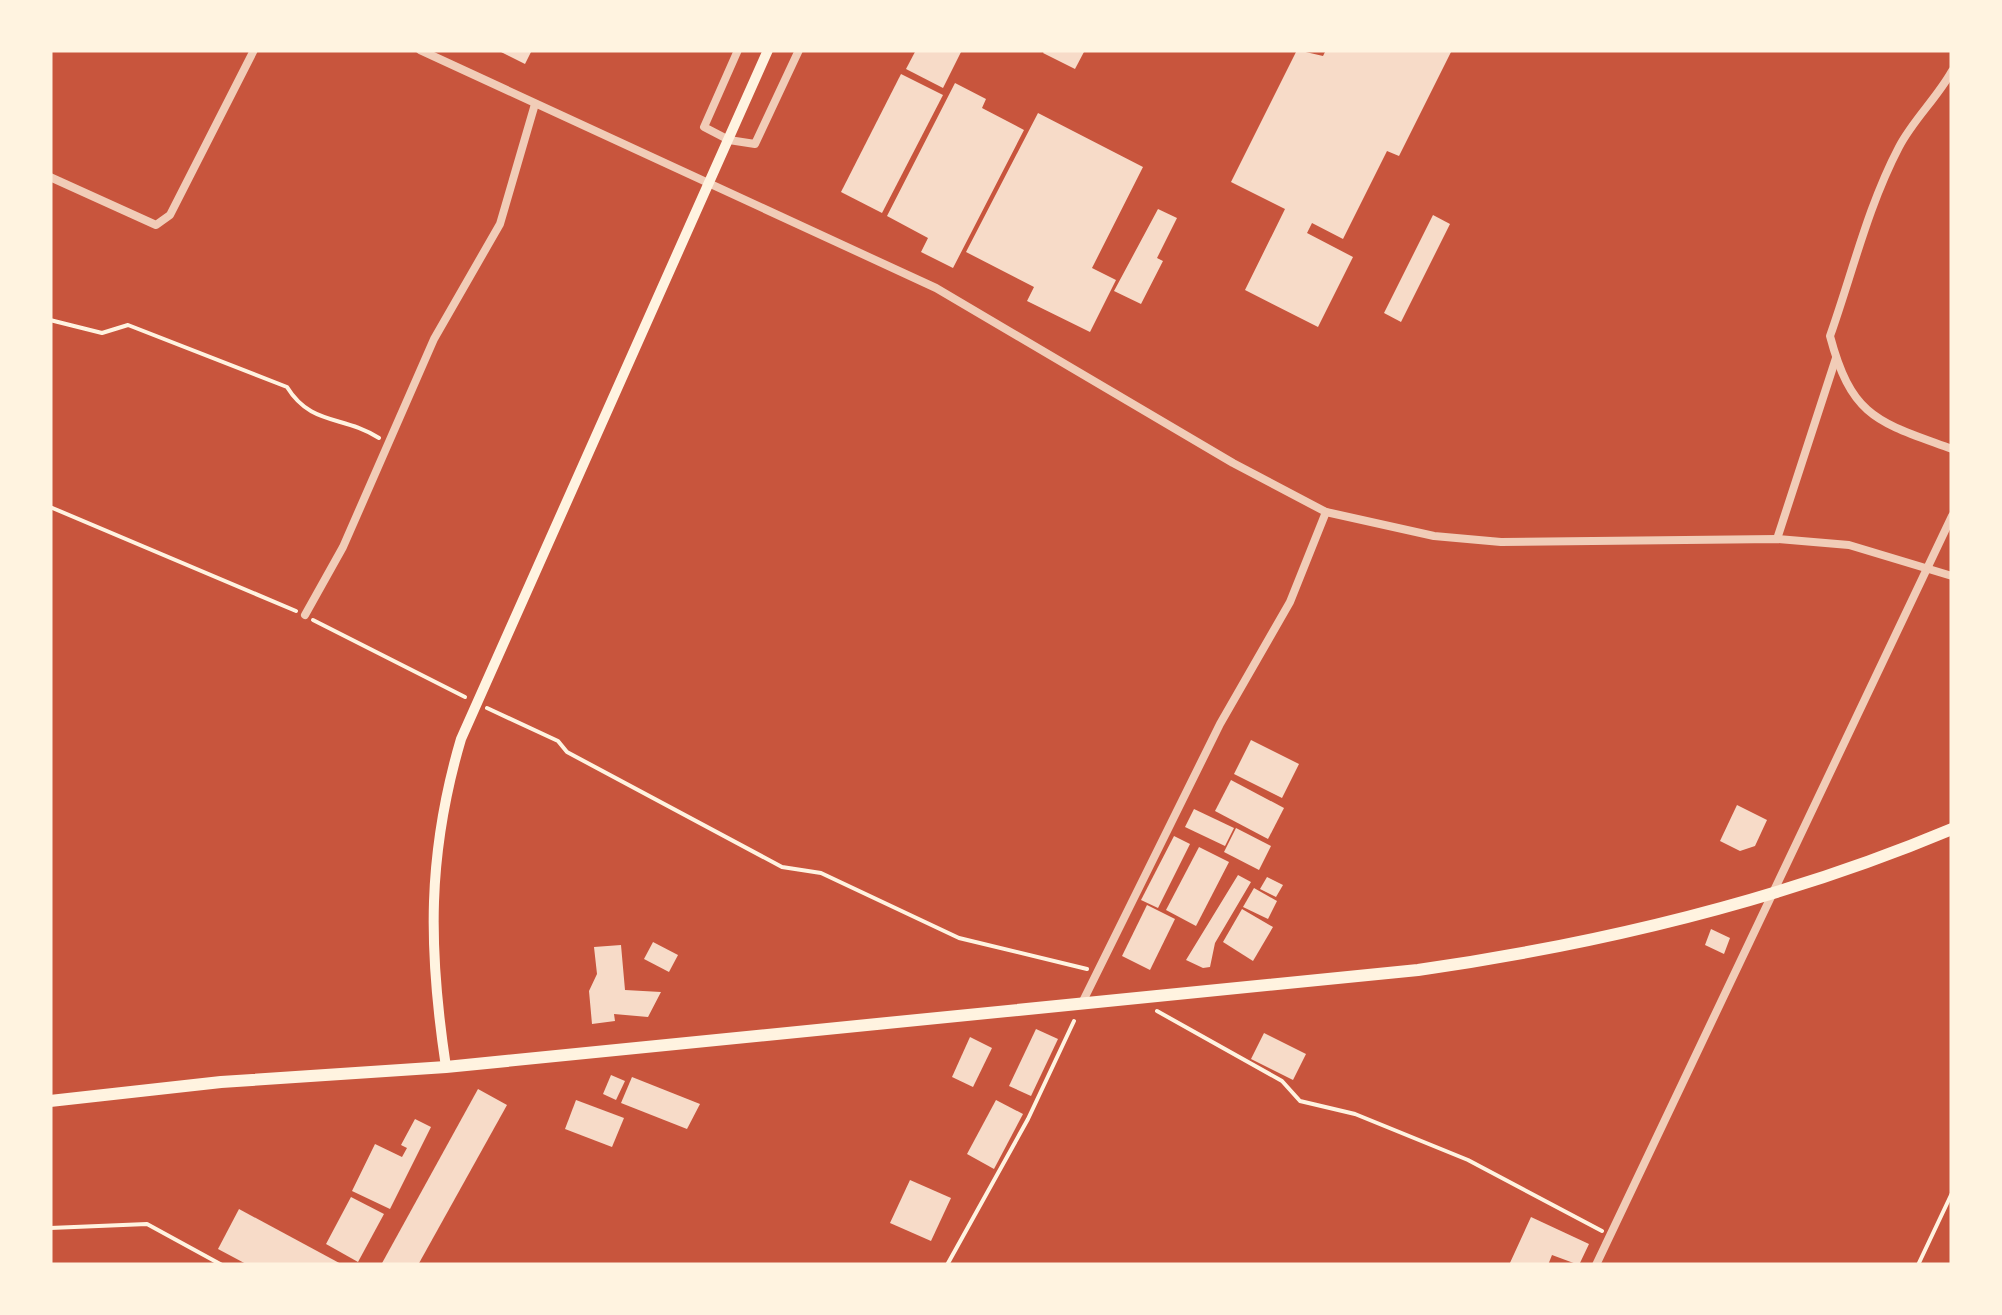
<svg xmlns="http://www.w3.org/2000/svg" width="2002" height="1315" viewBox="0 0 2002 1315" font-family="Quicksand,sans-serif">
  <rect width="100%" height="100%" fill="#c8553d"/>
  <!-- building -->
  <g fill="#f7dbc8">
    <path d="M497 50H532L525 64Z"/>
    <path d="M916 50H962L943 88 906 69Z"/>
    <path d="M1045 50H1085L1075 69 1043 53Z"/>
    <path d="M1297 50 1323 56 1326 50H1452L1399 156 1387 151 1343 239 1312 223 1307 233 1353 257 1318 327 1245 290 1285 209 1231 182Z"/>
    <path d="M901 74 943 95 882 213 841 192Z"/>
    <path d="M955 83 986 99 982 108 1024 130 953 268 921 252 928 238 887 216Z"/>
    <path d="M1038 113 1143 167 1092 268 1116 280 1090 332 1027 301 1034 287 966 252Z"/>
    <path d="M1158 209 1177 218 1157 258 1163 261 1141 304 1114 291Z"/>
    <path d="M1433 215 1450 224 1401 322 1384 313Z"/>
    <path d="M1251 740 1299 764 1282 798 1234 774Z"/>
    <path d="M1231 780 1284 808 1268 839 1215 811Z"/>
    <path d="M1737 805 1767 820 1755 846 1740 851 1720 841Z"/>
    <path d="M1194 809 1234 828 1225 846 1185 827Z"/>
    <path d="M1236 828 1271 846 1259 870 1224 852Z"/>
    <path d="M1174 836 1190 844 1158 908 1141 900Z"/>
    <path d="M1199 847 1229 862 1196 926 1166 910Z"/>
    <path d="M1238 875 1251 882 1215 943 1210 967 1203 968 1186 960Z"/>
    <path d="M1267 877 1283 885 1276 897 1260 889Z"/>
    <path d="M1254 888 1277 901 1268 919 1243 907Z"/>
    <path d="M1147 905 1175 919 1150 970 1122 956Z"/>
    <path d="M1242 909 1273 927 1253 961 1223 942Z"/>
    <path d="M1711 929 1730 938 1724 954 1705 945Z"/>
    <path d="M653 942 678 955 669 972 644 959Z"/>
    <path d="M621 945 625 990 661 992 648 1017 614 1014 615 1021 592 1024 589 991 597 974 594 947Z"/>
    <path d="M1036 1029 1058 1039 1031 1096 1009 1086Z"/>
    <path d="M1264 1033 1306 1054 1293 1080 1251 1059Z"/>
    <path d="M970 1037 992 1048 973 1087 952 1077Z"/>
    <path d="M611 1075 625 1081 616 1100 603 1094Z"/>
    <path d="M632 1077 700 1104 687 1129 621 1103Z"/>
    <path d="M478 1089 507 1105 418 1265H381Z"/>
    <path d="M576 1100 624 1118 612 1147 565 1129Z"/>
    <path d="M996 1100 1023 1114 994 1169 967 1154Z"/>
    <path d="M415 1119 431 1127 390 1209 352 1191 375 1144 402 1157 407 1148 401 1145Z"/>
    <path d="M910 1180 951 1198 931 1241 890 1223Z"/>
    <path d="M351 1197 384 1214 358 1262 326 1244Z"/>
    <path d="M239 1209 343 1265H248L218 1249Z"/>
    <path d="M1531 1217 1589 1244 1579 1265 1552 1255 1548 1265H1509Z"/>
  </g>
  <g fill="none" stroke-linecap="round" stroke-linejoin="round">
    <!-- path -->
    <g stroke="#fff3e0" stroke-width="4">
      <path d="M50 320 102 333 128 325 287 387C311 426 343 415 379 438"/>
      <path d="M50 507 296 611"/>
      <path d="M313 620 465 697"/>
      <path d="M487 708 558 741 567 752 782 867 821 873 959 938 1087 969"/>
      <path d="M1157 1011 1282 1081 1300 1101 1355 1114 1468 1160 1602 1231"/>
      <path d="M50 1228 147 1224 222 1265"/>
      <path d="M947 1265 1028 1119 1074 1021"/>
      <path d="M1918 1265 1952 1193"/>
    </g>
    <!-- minor -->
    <g stroke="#f1ccb7" stroke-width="8">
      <path d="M420 50 936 288 1233 463 1326 512 1434 536 1501 542 1777 539 1849 545 1952 576"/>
      <path d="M738 50 704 127 729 140 755 144 799 50"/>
      <path d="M1952 71C1937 98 1913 120 1899 147 1868 206 1852 274 1830 336 1852 419 1879 422 1952 449"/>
      <path d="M50 177 156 225 170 215 254 50"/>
      <path d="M1777 539 1836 358"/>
      <path d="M305 615 343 547 434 339 500 224 535 104"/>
      <path d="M1082 1003 1220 724 1290 602 1326 512"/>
      <path d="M1596 1265 1952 516"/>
    </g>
    <!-- secondary -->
    <path stroke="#fff3e0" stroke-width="10" d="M446 1067C428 948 427 854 461 739L768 50"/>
    <!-- trunk -->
    <path stroke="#fff3e0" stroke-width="12" d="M50 1101 221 1082 446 1067 1418 970C1599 944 1783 900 1952 829"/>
  </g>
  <!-- border -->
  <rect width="2002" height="1315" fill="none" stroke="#fff3e0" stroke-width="105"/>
</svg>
